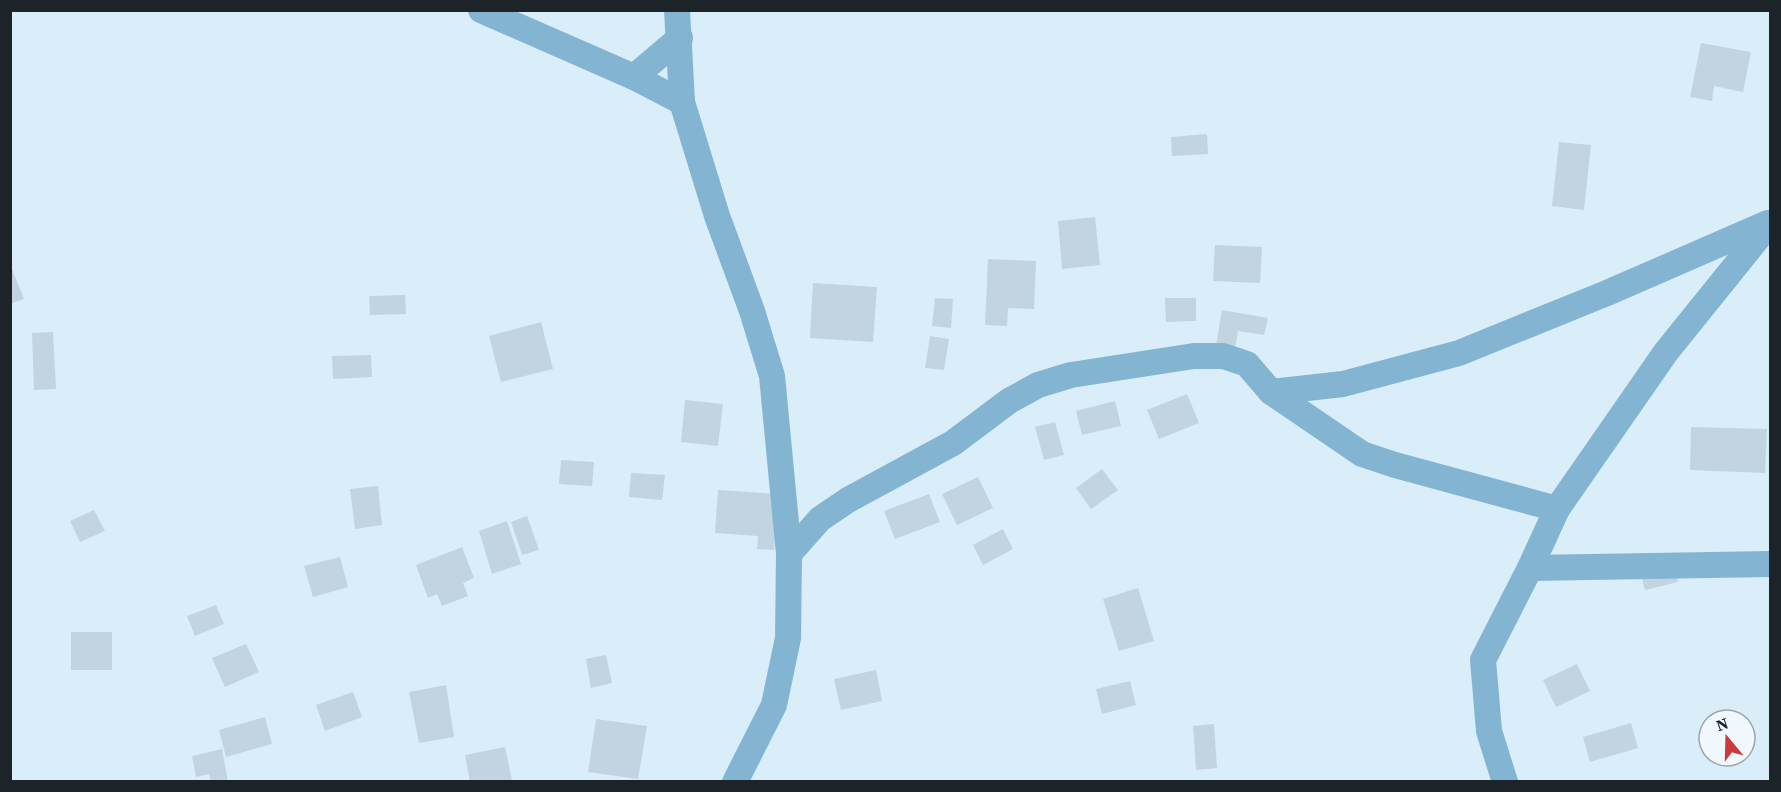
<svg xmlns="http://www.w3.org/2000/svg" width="1781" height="792" viewBox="0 0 1781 792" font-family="'Source Serif 4',serif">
  <rect width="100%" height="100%" fill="#daeefa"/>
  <!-- building -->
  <g fill="#c1d4e0">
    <path d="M1701 43 1751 52 1743 92 1714 86 1712 101 1690 97Z"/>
    <path d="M1207 134 1208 154 1172 156 1171 137Z"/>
    <path d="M1559 142 1591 145 1584 210 1552 206Z"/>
    <path d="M1095 217 1100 265 1062 269 1058 221Z"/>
    <path d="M1215 245 1262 247 1260 283 1213 281Z"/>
    <path d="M988 259 1036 261 1034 309 1008 308 1007 326 985 325Z"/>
    <path d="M10 264 24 299 10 304Z"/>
    <path d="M813 283 877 287 873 342 810 338Z"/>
    <path d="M405 295 406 314 370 315 369 296Z"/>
    <path d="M935 298 953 299 951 328 932 326Z"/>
    <path d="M1165 298H1196V321L1166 322Z"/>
    <path d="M1222 310 1268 318 1264 335 1238 331 1235 349 1216 346Z"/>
    <path d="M541 322 553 369 501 382 489 336Z"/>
    <path d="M53 332 56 389 34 390 32 333Z"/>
    <path d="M930 336 949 339 944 370 925 368Z"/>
    <path d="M371 355 372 377 333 379 332 356Z"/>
    <path d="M1187 394 1199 423 1159 439 1147 410Z"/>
    <path d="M685 400 723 404 718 446 681 442Z"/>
    <path d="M1115 401 1121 426 1082 435 1076 411Z"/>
    <path d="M1055 422 1064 455 1044 460 1035 427Z"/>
    <path d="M1691 427 1767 429 1765 473 1690 470Z"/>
    <path d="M561 460 594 462 592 486 559 484Z"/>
    <path d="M1102 469 1118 490 1091 509 1076 488Z"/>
    <path d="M631 473 665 475 662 500 629 497Z"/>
    <path d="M978 477 993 508 957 525 942 494Z"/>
    <path d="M378 486 382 525 355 529 350 489Z"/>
    <path d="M718 490 778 494 774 550 757 549 758 536 715 533Z"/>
    <path d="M929 494 940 522 895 539 884 511Z"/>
    <path d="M94 510 105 531 80 542 70 521Z"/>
    <path d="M527 516 539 550 522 555 511 522Z"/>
    <path d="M507 521 521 564 492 574 479 531Z"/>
    <path d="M1003 529 1013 549 983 565 973 545Z"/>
    <path d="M462 547 474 578 463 583 468 596 442 606 437 594 428 598 416 565Z"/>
    <path d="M1671 553 1678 582 1645 590 1637 561Z"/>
    <path d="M340 557 348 587 313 597 304 566Z"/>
    <path d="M1138 588 1154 641 1119 651 1103 599Z"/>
    <path d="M216 605 224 624 195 636 187 616Z"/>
    <rect x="71" y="632" width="41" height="38"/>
    <path d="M246 644 259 672 225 687 212 658Z"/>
    <path d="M606 655 612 683 591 688 586 659Z"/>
    <path d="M1577 664 1590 691 1556 707 1543 680Z"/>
    <path d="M876 670 882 701 841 710 834 679Z"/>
    <path d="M1130 681 1136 705 1102 714 1096 689Z"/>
    <path d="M446 685 454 737 419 743 409 692Z"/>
    <path d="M353 692 362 717 325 731 316 705Z"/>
    <path d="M265 717 272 744 226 757 219 730Z"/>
    <path d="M596 719 647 726 638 779 588 772Z"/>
    <path d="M1631 723 1638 748 1590 762 1583 737Z"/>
    <path d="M1214 724 1217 768 1196 770 1193 726Z"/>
    <path d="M505 747 512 780 504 782H470L465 755Z"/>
    <path d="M222 749 228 782H211L209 774 196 777 192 756Z"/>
  </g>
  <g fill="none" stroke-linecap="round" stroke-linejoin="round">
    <!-- street -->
    <g stroke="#83b5d2" stroke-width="26">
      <path d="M481 10 634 77 682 102"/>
      <path d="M677 10 682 102 717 216 752 311 772 376 789 554 788 638 774 705 735 782"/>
      <path d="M634 77 680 38"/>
      <path d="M1271 392 1343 384 1459 353 1607 293 1768 223"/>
      <path d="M789 554 820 519 848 500 953 443 1009 401 1038 385 1071 375 1194 356H1223L1247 364 1271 392 1362 454 1395 465 1557 509"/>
      <path d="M1530 568 1770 564"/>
      <path d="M1505 782 1489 731 1483 660 1530 568 1557 509 1666 352 1770 223"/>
    </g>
  </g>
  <!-- border -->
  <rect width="1781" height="792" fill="none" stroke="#1d2429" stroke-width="24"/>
  <!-- north arrow -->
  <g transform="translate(1727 738) rotate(341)"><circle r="28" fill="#f1f9fe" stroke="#9ca4a9" stroke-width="1.5"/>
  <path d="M0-4.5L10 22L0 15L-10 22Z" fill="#ca3b3b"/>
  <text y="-9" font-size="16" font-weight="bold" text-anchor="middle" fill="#1d2429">N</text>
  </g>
</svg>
